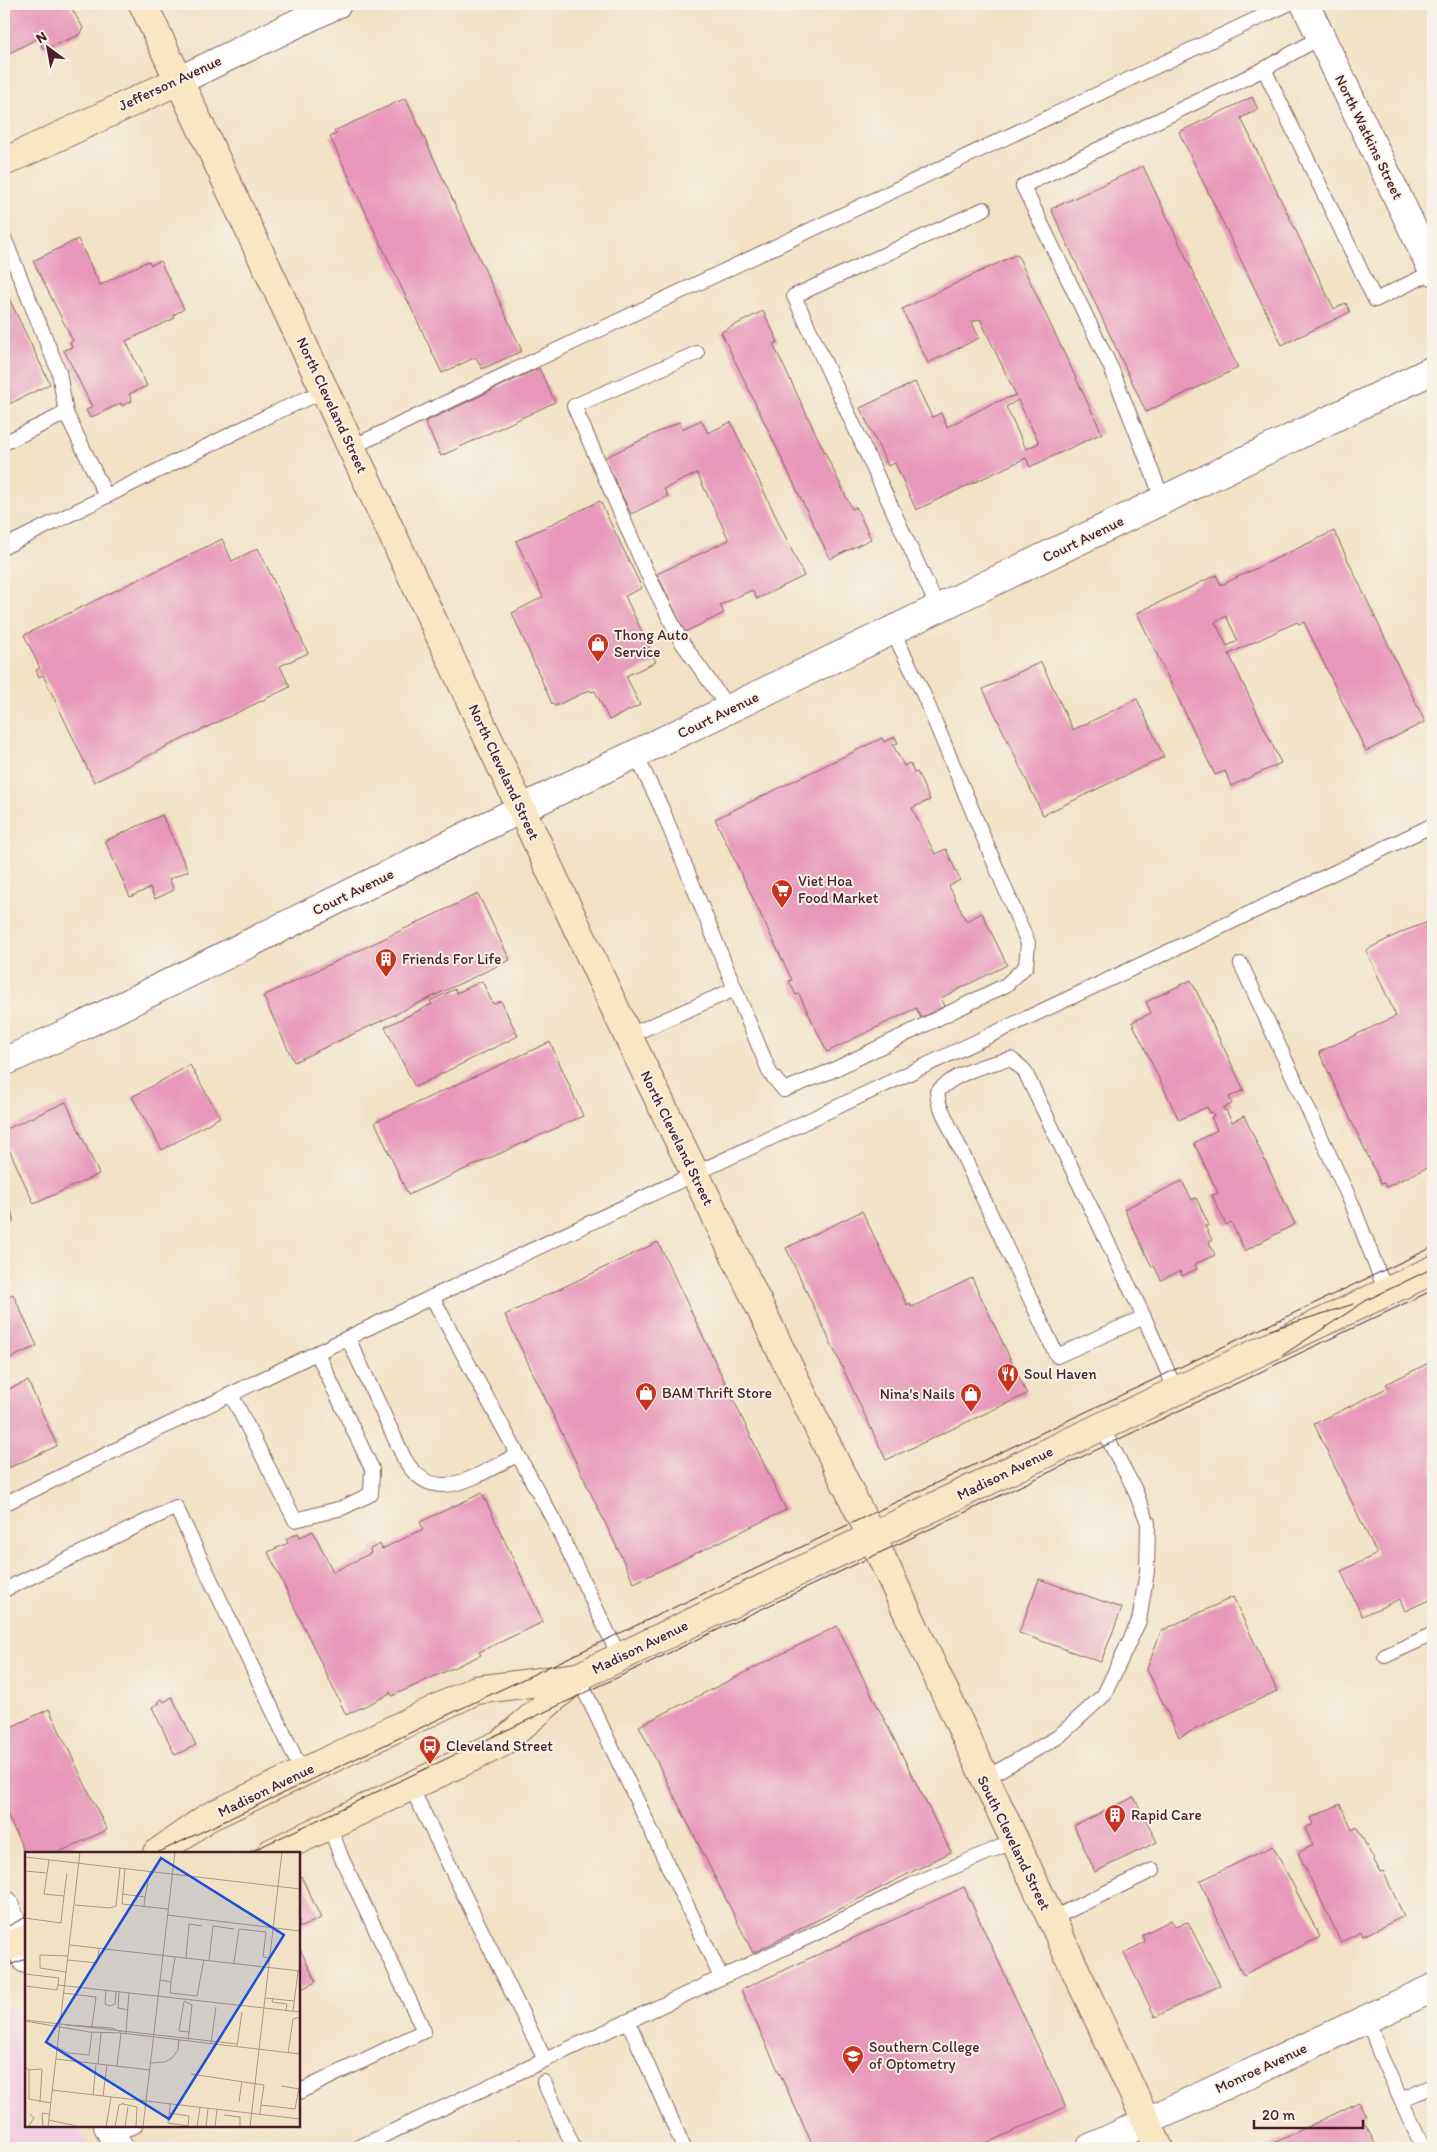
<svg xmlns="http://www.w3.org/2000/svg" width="1437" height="2152" viewBox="0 0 1437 2152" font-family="Itim,sans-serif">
  <rect width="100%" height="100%" fill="#f7f3e8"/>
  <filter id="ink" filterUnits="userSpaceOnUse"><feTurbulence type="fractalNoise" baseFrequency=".02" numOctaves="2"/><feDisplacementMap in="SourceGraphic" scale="10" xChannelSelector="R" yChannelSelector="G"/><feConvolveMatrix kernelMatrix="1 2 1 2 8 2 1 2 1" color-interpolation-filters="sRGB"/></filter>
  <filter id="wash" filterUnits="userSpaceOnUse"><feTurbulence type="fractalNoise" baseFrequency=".0096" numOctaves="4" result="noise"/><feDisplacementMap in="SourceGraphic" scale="20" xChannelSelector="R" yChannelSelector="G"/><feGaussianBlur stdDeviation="1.12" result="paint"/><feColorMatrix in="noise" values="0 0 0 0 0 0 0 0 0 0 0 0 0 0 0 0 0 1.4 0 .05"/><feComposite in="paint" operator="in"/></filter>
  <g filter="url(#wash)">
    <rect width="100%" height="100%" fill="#f1e2c5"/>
    <!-- built -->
    <path fill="#f1d0e2" d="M11 2007 26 2022V2126H78L89 2148H4V2010Z"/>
    <g id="blocks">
      <!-- building -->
      <g fill="#e797b9" fill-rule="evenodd">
        <path d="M4 4H69L83 28 79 35 50 47V50L42 47 40 37 4 56Z"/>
        <path d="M1252 97 1258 109 1241 118 1334 309 1346 303 1350 312 1282 345 1179 132Z"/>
        <path d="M406 98 522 351 482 369 476 357 442 373 330 137 336 134 334 131Z"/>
        <path d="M1143 166 1238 368 1146 412 1051 209Z"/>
        <path d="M78 239 100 285 148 261 151 265 160 261 184 309 173 315 175 318 126 341 147 386 129 394 132 401 122 406 121 403 90 418 86 410 92 407 64 350 72 347 70 342 73 341 33 261Z"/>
        <path d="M1017 254 1102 433 1030 467 1026 458 916 510 895 463 888 466 860 408 915 382 932 417 941 413 947 427 991 404 1016 395 980 319 972 322 979 338 928 363 902 309ZM1018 400 1039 443 1026 449 1006 407Z"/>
        <path d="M4 288 50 384 9 404 4 394Z"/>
        <path d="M763 311 778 342 773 344 852 509 856 507 871 539 830 559 721 332Z"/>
        <path d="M539 368 555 402 441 456 425 422Z"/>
        <path d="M701 420 708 433 731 422 804 576 757 599 752 590 720 605 724 613 685 632 657 574 729 540 697 473 664 489 668 496 631 514 604 458 679 422 682 429Z"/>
        <path d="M600 501 642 588 625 596 656 662 626 676 640 705 609 720 595 691 591 692 590 690 555 706 552 704 512 613 543 597 516 541Z"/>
        <path d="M1334 531 1425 722 1366 751 1304 622 1299 624 1297 622 1229 654 1281 763 1231 786 1225 771 1215 775 1137 613 1216 575 1221 585ZM1226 616 1238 641 1227 646 1215 622Z"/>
        <path d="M222 539 232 561 258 548 308 653 280 666 290 687 94 782 43 675 39 677 36 670 40 668 24 635Z"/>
        <path d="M1041 662 1073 730 1137 699 1164 757 1043 815 983 689Z"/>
        <path d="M895 737 898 743 893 745 904 766 910 763 914 773 917 772 930 800 912 808 935 854 946 849 960 880 949 886 966 921 982 913 1007 965 941 998 945 1006 921 1018 916 1008 827 1052 799 994 796 995 789 981 792 980 715 819 882 738 884 742Z"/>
        <path d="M162 815 188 871 169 879 174 890 155 899 150 888 130 897 105 841Z"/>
        <path d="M478 894 510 960 294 1062 263 996Z"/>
        <path d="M1431 921 1433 925V1165L1386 1187 1384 1183 1381 1184 1319 1052 1396 1016 1366 950 1404 931Z"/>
        <path d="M1191 980 1244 1090 1229 1097 1232 1104 1223 1108 1225 1111 1226 1110 1232 1122 1244 1116 1295 1224 1245 1251 1231 1222 1226 1225 1212 1195 1218 1193 1194 1143 1217 1130 1211 1117 1214 1116 1212 1112 1210 1113 1207 1107 1179 1120 1132 1022 1151 1013 1146 1002Z"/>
        <path d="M482 981 493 1004 501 1001 518 1036 415 1087 385 1027 432 1004 430 1001 455 989 457 993Z"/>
        <path d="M550 1042 583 1116 408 1195 375 1122Z"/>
        <path d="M190 1065 220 1117 162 1150 132 1097Z"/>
        <path d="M66 1102 99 1174 34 1204 4 1138V1130Z"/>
        <path d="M1182 1181 1192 1200 1196 1198 1209 1225 1205 1226 1212 1240 1209 1242 1215 1255 1195 1264 1197 1269 1182 1276 1180 1271 1161 1280 1154 1266 1152 1267 1124 1209Z"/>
        <path d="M862 1211 907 1305 910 1303 912 1307 972 1278 1027 1394 886 1460 786 1248Z"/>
        <path d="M658 1242 786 1510 634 1583 505 1315Z"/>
        <path d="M13 1294 37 1346 4 1361V1299Z"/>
        <path d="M1433 1361V1598L1405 1611 1400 1599 1362 1616 1341 1571 1377 1554 1314 1424 1389 1387 1386 1384Z"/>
        <path d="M28 1381 57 1446 4 1470V1391Z"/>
        <path d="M482 1493 543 1622 479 1652 481 1655 392 1696 390 1692V1694L346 1715 268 1552 288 1543 286 1539 298 1533 300 1537 313 1531 333 1572 371 1553 370 1549 380 1544 382 1549 423 1529 420 1522Z"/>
        <path d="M1039 1579 1122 1608 1101 1662 1019 1633Z"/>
        <path d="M1233 1597 1277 1691 1179 1737 1147 1669 1161 1631Z"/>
        <path d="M837 1626 951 1852 753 1953 639 1726Z"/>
        <path d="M172 1697 196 1745 175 1755 152 1707 160 1703 158 1701 162 1699 164 1702Z"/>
        <path d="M49 1709 107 1830 57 1853H25L4 1808V1710L11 1727Z"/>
        <path d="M1134 1797 1157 1842 1095 1872 1074 1826Z"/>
        <path d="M1340 1804 1352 1830 1357 1827 1380 1872 1383 1871 1404 1916 1363 1936 1361 1932 1341 1942 1298 1853 1313 1845 1305 1828 1314 1824 1311 1818Z"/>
        <path d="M1273 1846 1320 1937 1243 1975 1200 1881Z"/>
        <path d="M301 1876 321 1918 299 1928V1877Z"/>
        <path d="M964 1887 1066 2107 976 2148H814L741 1990Z"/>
        <path d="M1171 1920 1175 1926 1188 1922 1220 1985 1155 2017 1124 1953 1145 1942 1142 1935Z"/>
        <path d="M299 1947 316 1982 299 1990Z"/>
        <path d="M1359 2102 1366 2116 1362 2117 1377 2148H1264Z"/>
        <path d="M521 2140 525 2148H503Z"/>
      </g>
    </g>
  </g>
  <g filter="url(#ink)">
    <use href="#blocks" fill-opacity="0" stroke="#846361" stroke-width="1"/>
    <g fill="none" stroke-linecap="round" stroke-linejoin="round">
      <!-- lane casing -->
      <g stroke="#846361" stroke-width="16">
        <g id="lane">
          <path d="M1264 69 1321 37"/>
          <path d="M4 238 59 372 66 413"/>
          <path d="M697 353 574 406 646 571 681 641 729 709"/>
          <path d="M4 443 66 413 106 496"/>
          <path d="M352 447 1288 4"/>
          <path d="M1163 500 1112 370 1023 186 1264 69 1375 300 1433 272"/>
          <path d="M4 547 272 414 326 390"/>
          <path d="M938 608 794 296 984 209"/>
          <path d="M1241 964 1352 1204 1386 1292"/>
          <path d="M735 989 770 1073 784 1090 831 1071 1006 985 1026 966 1028 943 922 691 892 630"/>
          <path d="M628 1036 735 989 662 809 636 755"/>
          <path d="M4 1213 6 1219 4 1220"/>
          <path d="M432 1297 554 1521 619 1656"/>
          <path d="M1144 1317 1057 1356 939 1104 937 1092C955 1073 986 1064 1011 1059L1024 1070 1144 1317 1176 1391"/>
          <path d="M348 1338 404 1458C433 1510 478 1474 517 1455"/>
          <path d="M231 1394 295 1520 342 1508 371 1494 372 1469 317 1353"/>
          <path d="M4 1504 432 1297 1225 925 1433 825"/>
          <path d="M4 1590 176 1507 302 1772"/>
          <path d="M1385 1656 1433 1634"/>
          <path d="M578 1677 721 1977"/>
          <path d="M984 1779 1058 1737 1104 1695 1139 1621 1147 1571 1148 1523 1134 1488 1101 1426"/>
          <path d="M411 1787 545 2060"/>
          <path d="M1051 1919 1153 1870"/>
          <path d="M1368 2019 1380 2054 1423 2148"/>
          <path d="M628 2021 684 2148"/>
          <path d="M544 2082 574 2148"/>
          <path d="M299 2092 424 2031 342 1859 329 1825"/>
          <path d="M1401 2100 1433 2086"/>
          <path d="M112 2134 135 2126"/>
          <path d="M357 2148 810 1936 912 1885 1014 1841"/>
        </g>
      </g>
      <!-- street casing -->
      <g stroke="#846361" stroke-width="30">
        <g id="street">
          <path d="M1305 4 1433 271"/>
          <path d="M180 80 337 4"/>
          <path d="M4 1062 82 1026 521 809 1433 370"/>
          <path d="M4 1904 26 1959"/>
          <path d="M108 2126 119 2148"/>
          <path d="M1090 2148 1433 1988"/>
        </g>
      </g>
      <!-- secondary casing -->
      <g stroke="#846361" stroke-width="30">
        <g id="secondary">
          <path d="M143 4 628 1036 879 1552 1159 2148"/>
          <path d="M4 162 180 80"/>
          <path d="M157 1853 207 1818 476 1690 578 1677"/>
          <path d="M271 1853 502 1743 578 1677 1176 1391 1433 1270"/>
          <path d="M4 1948 26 1939"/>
        </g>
      </g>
      <!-- lane -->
      <use href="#lane" stroke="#fff" stroke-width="14"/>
      <!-- street -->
      <use href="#street" stroke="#fff" stroke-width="28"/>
      <!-- secondary -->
      <use href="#secondary" stroke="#f9e7c3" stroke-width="28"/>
      <!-- tram -->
      <g stroke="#4a1f2b" stroke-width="1">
        <path d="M1270 1330 1354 1304"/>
        <path d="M1283 1355 1367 1300 1433 1268"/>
        <path d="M157 1853 1433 1247"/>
        <path d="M248 1853 1433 1290"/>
        <path d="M4 1928 26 1917"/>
        <path d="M4 1967 26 1959"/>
      </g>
    </g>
  </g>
  <!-- icons -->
  <defs>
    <g id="shop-pin" transform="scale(1.125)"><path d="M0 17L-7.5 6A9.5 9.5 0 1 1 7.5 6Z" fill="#c8321e" stroke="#f7f3e8"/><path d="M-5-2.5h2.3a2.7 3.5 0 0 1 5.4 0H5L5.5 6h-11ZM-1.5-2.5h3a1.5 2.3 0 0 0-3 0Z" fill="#fff"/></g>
    <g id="supermarket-pin" transform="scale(1.125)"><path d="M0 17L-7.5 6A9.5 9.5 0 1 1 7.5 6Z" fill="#c8321e" stroke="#f7f3e8"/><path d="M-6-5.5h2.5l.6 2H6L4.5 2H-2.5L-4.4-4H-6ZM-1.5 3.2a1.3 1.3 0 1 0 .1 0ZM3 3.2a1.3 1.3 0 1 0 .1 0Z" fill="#fff"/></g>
    <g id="building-pin" transform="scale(1.125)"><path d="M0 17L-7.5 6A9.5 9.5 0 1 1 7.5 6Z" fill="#c8321e" stroke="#f7f3e8"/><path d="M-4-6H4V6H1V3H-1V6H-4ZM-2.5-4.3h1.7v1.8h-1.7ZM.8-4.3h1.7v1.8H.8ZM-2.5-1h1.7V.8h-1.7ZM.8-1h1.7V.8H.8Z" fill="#fff"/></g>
    <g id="restaurant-pin" transform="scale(1.125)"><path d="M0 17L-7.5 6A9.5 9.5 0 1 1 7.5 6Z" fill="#c8321e" stroke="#f7f3e8"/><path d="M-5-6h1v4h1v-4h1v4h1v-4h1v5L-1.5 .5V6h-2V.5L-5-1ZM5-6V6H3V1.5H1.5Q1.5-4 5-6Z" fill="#fff"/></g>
    <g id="bus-pin" transform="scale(1.125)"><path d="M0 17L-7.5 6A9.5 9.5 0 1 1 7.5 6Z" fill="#c8321e" stroke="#f7f3e8"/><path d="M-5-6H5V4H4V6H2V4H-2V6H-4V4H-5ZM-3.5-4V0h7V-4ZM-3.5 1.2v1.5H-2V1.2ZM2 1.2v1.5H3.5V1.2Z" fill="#fff"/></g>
    <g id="school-pin" transform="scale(1.125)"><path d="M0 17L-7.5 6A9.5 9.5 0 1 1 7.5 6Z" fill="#c8321e" stroke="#f7f3e8"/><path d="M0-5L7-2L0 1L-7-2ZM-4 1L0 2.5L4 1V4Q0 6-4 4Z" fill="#fff"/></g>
  </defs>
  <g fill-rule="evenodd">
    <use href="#shop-pin" x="598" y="644"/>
    <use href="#supermarket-pin" x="782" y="890"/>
    <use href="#building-pin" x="386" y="959"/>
    <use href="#restaurant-pin" x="1008" y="1374"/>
    <use href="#shop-pin" x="646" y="1393"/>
    <use href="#shop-pin" x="971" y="1394"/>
    <use href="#bus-pin" x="430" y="1746"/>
    <use href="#building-pin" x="1115" y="1815"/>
    <use href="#school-pin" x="853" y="2056"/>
  </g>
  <g text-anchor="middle" stroke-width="4" stroke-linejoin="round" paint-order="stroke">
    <!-- street labels -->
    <g font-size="15" fill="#4a1f2b" stroke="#f7f3e8">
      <text transform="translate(170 83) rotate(-25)" y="5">Jefferson Avenue</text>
      <text transform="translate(1369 137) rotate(64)" y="5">North Watkins Street</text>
      <text transform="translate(332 405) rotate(65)" y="5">North Cleveland Street</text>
      <text transform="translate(1083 539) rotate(-26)" y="5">Court Avenue</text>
      <text transform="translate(718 715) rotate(-26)" y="5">Court Avenue</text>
      <text transform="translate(504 772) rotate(65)" y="5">North Cleveland Street</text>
      <text transform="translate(353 892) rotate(-26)" y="5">Court Avenue</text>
      <text transform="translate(677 1138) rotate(64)" y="5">North Cleveland Street</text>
      <text transform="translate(1005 1473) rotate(-26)" y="5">Madison Avenue</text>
      <text transform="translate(640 1647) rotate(-26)" y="5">Madison Avenue</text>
      <text transform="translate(266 1790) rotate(-26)" y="5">Madison Avenue</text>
      <text transform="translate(1014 1843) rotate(64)" y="5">South Cleveland Street</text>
      <text transform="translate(1261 2068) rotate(-25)" y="5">Monroe Avenue</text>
    </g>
    <!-- poi labels -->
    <g font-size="15" fill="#4a1f2b" stroke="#f7f3e8" text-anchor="start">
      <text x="614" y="640">Thong Auto<tspan x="614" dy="17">Service</tspan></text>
      <text x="798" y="886">Viet Hoa<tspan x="798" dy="17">Food Market</tspan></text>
      <text x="402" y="964">Friends For Life</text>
      <text x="1024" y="1379">Soul Haven</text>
      <text x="662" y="1398">BAM Thrift Store</text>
      <text x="955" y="1399" text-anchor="end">Nina's Nails</text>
      <text x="446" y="1751">Cleveland Street</text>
      <text x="1131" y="1820">Rapid Care</text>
      <text x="869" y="2052">Southern College<tspan x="869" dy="17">of Optometry</tspan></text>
    </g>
  </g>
  <!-- overview -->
  <g transform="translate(25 1852)">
    <rect width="275" height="275" fill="#f1e2c5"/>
    <path fill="none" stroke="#ae9487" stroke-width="1" d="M0 5 275 37M100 17 97 52 143 57M0 19 21 21M97 42 120 45 119 54M39 44 42 21M120 45 125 20M50 53 85 56 91 54 95 16M142 63 275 79M0 66 36 71 39 44 19 42 24 8M45 93 275 119M161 106 164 72 177 74M43 108 72 111 74 97M184 108 188 74 209 77M209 111 214 77 241 80 238 105 244 106M41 120 15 116V103L43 104M0 122 34 126 32 138 0 134M135 128 146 130 150 105M146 130 145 141 172 144 179 108M33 133 275 160M81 138 80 152 85 154 90 152 91 139M94 139 93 156 103 158M38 141 71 145 67 174M240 146 269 149M248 146 247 150 262 152 261 159M268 159 273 119M0 168 212 192M0 169 64 180 96 181 275 202M41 173 87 176 96 180M101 181 104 140M163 188 164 180 167 153 159 149 154 179 164 180M186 191 191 155M212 194 217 160M32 195 43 201 64 203 67 180M263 201 268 167 275 165M31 207 125 218M125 211 140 210 147 206 153 198 154 187M73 212 76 181M92 214 96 181M0 215 4 218V247L26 251M4 218 17 217 15 250M166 222 239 233 236 253M256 234 275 237M27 238 275 267M68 243 71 213M78 244 82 213M214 250 217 229M98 252 112 255 111 275M144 261 164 264 163 274 143 271V270L145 256V252M235 262 236 253 270 257 274 236M199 263 215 265V275M24 268 56 275M3 275 9 266 5 262M18 275 17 261 24 262M23 275 55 0M81 275 86 245M90 275 94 253 99 251M100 275 103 255M118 275 150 0M172 275 175 256M181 275 183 257M190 275 192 258M225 275 257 0"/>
    <path fill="#1d4ed8" fill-opacity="0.15" stroke="#1d4ed8" stroke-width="2.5" d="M136 6 259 83 144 267 21 190Z"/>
    <rect width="275" height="275" fill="none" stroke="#4a1f2b" stroke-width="2.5"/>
  </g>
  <!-- margin -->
  <rect width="1437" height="2152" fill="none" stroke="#f7f3e8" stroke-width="20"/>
  <!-- north arrow -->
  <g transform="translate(48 48) rotate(328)" stroke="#f7f3e8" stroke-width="4" paint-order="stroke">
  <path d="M0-4L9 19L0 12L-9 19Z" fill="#4a1f2b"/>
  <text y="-8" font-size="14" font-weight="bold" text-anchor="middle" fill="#4a1f2b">N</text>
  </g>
  <!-- scale -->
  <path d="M1254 2120v8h109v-8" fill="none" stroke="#4a1f2b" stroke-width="2.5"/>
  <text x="1262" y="2120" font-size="15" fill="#4a1f2b" stroke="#f7f3e8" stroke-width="4" paint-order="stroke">20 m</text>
</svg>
